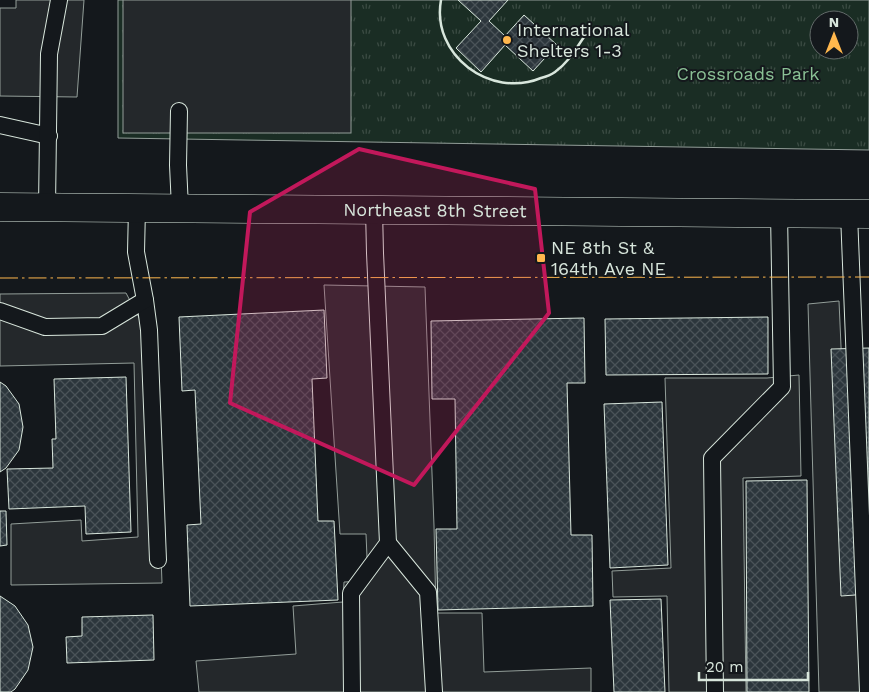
<svg xmlns="http://www.w3.org/2000/svg" width="869" height="692" viewBox="0 0 869 692" font-family="'Work Sans',sans-serif">
  <defs>
    <pattern id="grass-tufts" width="24" height="20" patternUnits="userSpaceOnUse" patternTransform="scale(1.25)"><rect width="24" height="20" fill="#1a2d24"/><path d="M3 7l-1-3M5 7V3M7 7l1-3M15 17l-1-3M17 17v-4M19 17l1-3" fill="none" stroke="#3b4b43"/></pattern>
    <pattern id="building-cross-hatch" width="8" height="8" patternUnits="userSpaceOnUse" patternTransform="scale(1.25)"><rect width="8" height="8" fill="#2c363c"/><path d="M0 0l8 8M0 8l8-8" fill="none" stroke="#4a5358"/></pattern>
  </defs>
  <rect width="100%" height="100%" fill="#14181c"/>
  <!-- grass -->
  <path fill="url(#grass-tufts)" stroke="#939e99" fill-rule="evenodd" d="M118 0H869V150L118 138ZM819 20H849V50H819Z"/>
  <!-- parking -->
  <g fill="#24282b" stroke="#939e99">
    <path d="M16 0H84L77 97 0 96V8H16Z"/>
    <rect x="123" y="0" width="228" height="133"/>
    <path d="M324 285 425 287 434 526 436 613H482L484 672 591 668V692H199L196 661 296 654 293 606 343 602 344 582 368 581 366 534H340Z"/>
    <path d="M126 293 153 344 162 583 11 585V524L81 520 82 541 138 537 134 363 0 366V294Z"/>
    <path d="M839 301 852 594H869V692H819L808 304Z"/>
    <path d="M799 375 801 476 743 478 746 692H669L667 596 613 597 612 571 671 568 665 378H767Z"/>
  </g>
  <!-- building -->
  <g fill="url(#building-cross-hatch)" stroke="#d8e6dc">
    <path d="M458 0H508L489 21 505 36 524 15 557 45 533 71 505 45 481 72 456 48 481 21Z"/>
    <path d="M324 310 327 378 312 379 318 521H334L338 600 190 606 187 525 201 524 195 390 182 391 179 317Z"/>
    <path d="M768 317V374L606 375 605 319Z"/>
    <path d="M584 318 585 383H567L571 535H592L593 606 438 610 436 529H457L455 399H432L431 321Z"/>
    <path d="M869 348V594L841 596 831 349Z"/>
    <path d="M126 377 131 532 86 534 85 506 9 509 7 469 53 468 52 439H56L54 379Z"/>
    <path d="M0 382 6 386 19 404 23 427 19 450 6 468 0 472Z"/>
    <path d="M662 402 668 565 610 568 604 404Z"/>
    <path d="M807 480 809 692H747L746 481Z"/>
    <path d="M0 511H6L7 545 0 546Z"/>
    <path d="M0 596 15 606 28 625 33 647 28 670 15 689 11 692H0Z"/>
    <path d="M661 599 665 692H614L610 600Z"/>
    <path d="M153 615 154 660 67 663 66 637 82 636V617Z"/>
  </g>
  <g fill="none" stroke-linecap="round" stroke-linejoin="round">
    <!-- lane casing -->
    <g stroke="#d8e6dc" stroke-width="18">
      <g id="lane">
        <path d="M179 111 178 165 180 208"/>
        <path d="M0 125 49 136"/>
        <path d="M47 207 49 54 59 0"/>
        <path d="M849 214 868 692"/>
        <path d="M145 300 149 330 158 560"/>
        <path d="M0 311 45 327 102 326 145 300 136 252 137 208"/>
        <path d="M388 543 428 592 434 692"/>
        <path d="M352 692 351 593 388 543 375 253 374 209"/>
        <path d="M715 692 712 458 782 387 779 213"/>
      </g>
    </g>
    <!-- secondary casing -->
    <g stroke="#d8e6dc" stroke-width="29">
      <g id="secondary">
        <path id="s1" d="M0 207 869 214"/>
      </g>
    </g>
    <!-- lane -->
    <use href="#lane" stroke="#14181c" stroke-width="16"/>
    <!-- secondary -->
    <use href="#secondary" stroke="#14181c" stroke-width="28"/>
    <!-- wall -->
    <path stroke="#d8e6dc" stroke-width="2.5" d="M441 0C431 55 490 99 541 78 545 77 551 75 555 72 568 63 575 50 584 37"/>
    <!-- power -->
    <path stroke="#ffb74d" stroke-width="1" stroke-dasharray="18 4 2.5 4" stroke-linecap="butt" d="M0 278 869 277"/>
  </g>
  <!-- marked area -->
  <path fill="#c2185b" fill-opacity="0.2" stroke="#c2185b" stroke-width="4" stroke-linejoin="round" d="M359 149 535 189 549 313 414 485 230 403 250 212Z"/>
  <!-- markers -->
  <g fill="#ffb74d" stroke="#14181c" stroke-width="2">
    <circle cx="507" cy="40" r="5"/>
    <rect x="536" y="253" width="10" height="10" rx="2.5"/>
  </g>
  <g text-anchor="middle" stroke-width="4" stroke-linejoin="round" paint-order="stroke">
    <!-- poi labels -->
    <g font-size="18" fill="#d8e6dc" stroke="#14181c" text-anchor="start">
      <text x="517" y="36">International<tspan x="517" dy="21">Shelters 1-3</tspan></text>
      <text x="551" y="254">NE 8th St &amp;<tspan x="551" dy="21">164th Ave NE</tspan></text>
    </g>
    <!-- park labels -->
    <g font-size="18" fill="#8ac095" stroke="#14181c">
      <text x="748" y="80">Crossroads Park</text>
    </g>
    <!-- street labels -->
    <g font-size="18" fill="#d8e6dc" stroke="#14181c">
      <text dy="6" stroke="none"><textPath href="#s1" startOffset="435">Northeast 8th Street</textPath></text>
    </g>
  </g>
  <!-- north arrow -->
  <g transform="translate(834 35)"><circle r="24" fill="#14181c" stroke="#626a69"/>
  <path d="M0-4L9 19L0 12L-9 19Z" fill="#ffb74d"/>
  <text y="-8" font-size="14" font-weight="bold" text-anchor="middle" fill="#d8e6dc">N</text>
  </g>
  <!-- scale -->
  <path d="M699 672v8h109v-8" fill="none" stroke="#d8e6dc" stroke-width="2.5"/>
  <text x="706" y="672" font-size="15" fill="#d8e6dc" stroke="#14181c" stroke-width="4" paint-order="stroke">20 m</text>
</svg>
